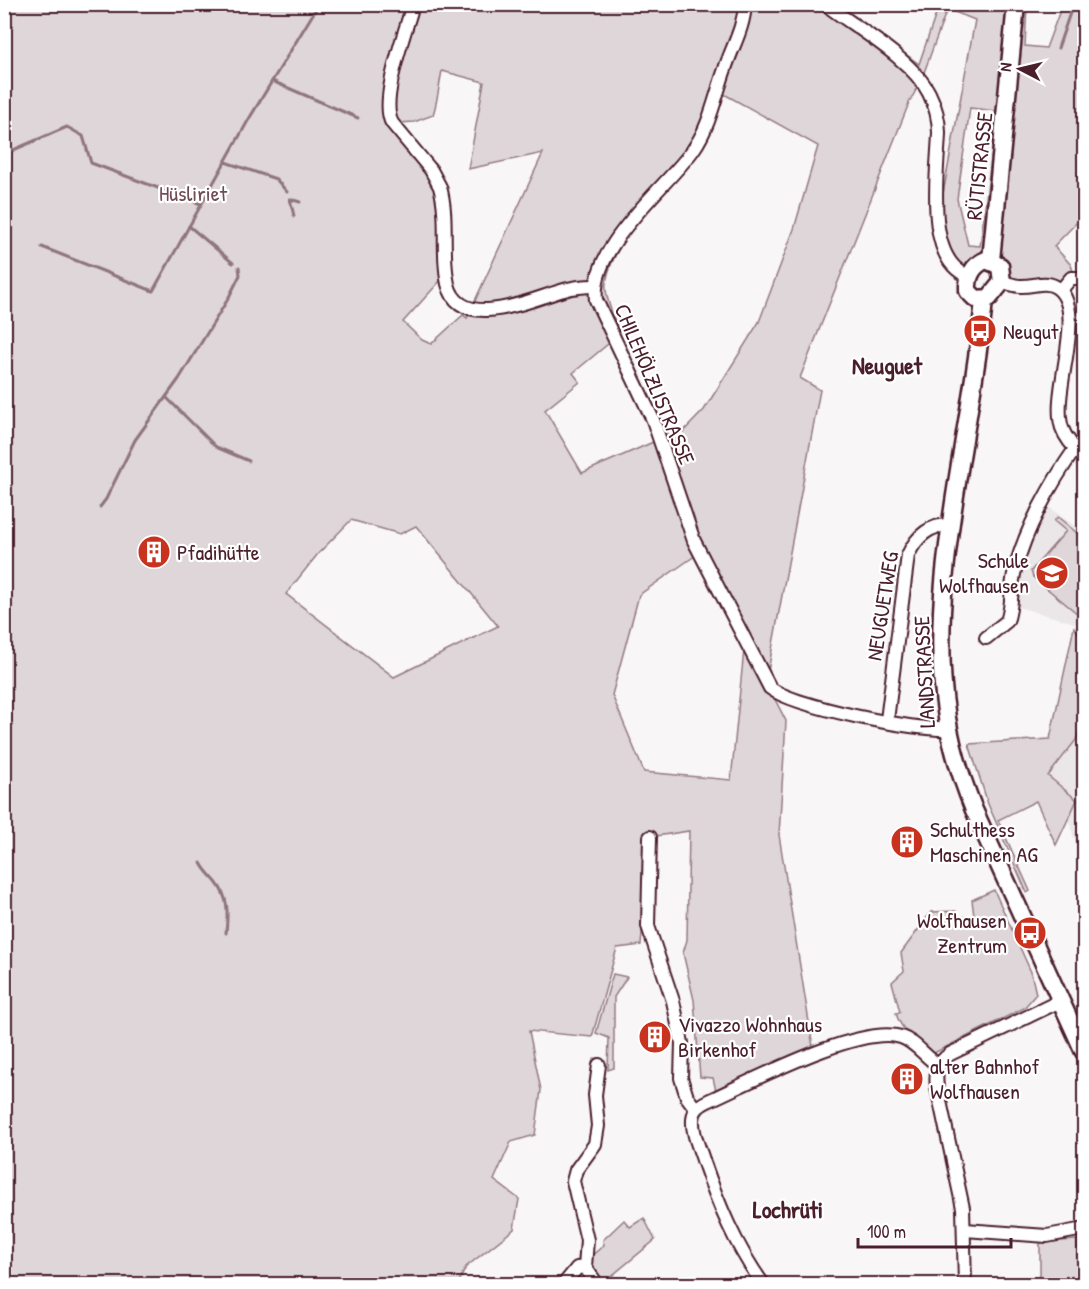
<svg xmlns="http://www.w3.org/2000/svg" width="1089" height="1289" viewBox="0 0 1089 1289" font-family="'Patrick Hand',sans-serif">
  <rect width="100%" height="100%" fill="#f8f6f7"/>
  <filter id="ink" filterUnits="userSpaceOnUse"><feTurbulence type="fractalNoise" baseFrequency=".0167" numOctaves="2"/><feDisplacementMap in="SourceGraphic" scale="12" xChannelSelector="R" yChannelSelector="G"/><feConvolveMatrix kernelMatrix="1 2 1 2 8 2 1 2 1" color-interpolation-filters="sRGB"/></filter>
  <g filter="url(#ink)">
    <!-- built -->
    <g fill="#ebe6e8">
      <path d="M1047 506 1084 533V653L1074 627 1078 624 1015 606 1017 584 1024 561Z"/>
      <path d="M1084 712V870L1068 818 1077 800 1048 776 1076 740Z"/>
    </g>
    <!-- green -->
    <g fill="#ded6d9" stroke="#947a82" stroke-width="1.5" fill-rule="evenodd">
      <path d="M4 5H839L919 64 939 5H1027L1025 46 1046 48 1062 5H1084V219L1081 218 1054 246 1071 265 1075 277 1061 290 1014 285 1000 266 956 270 938 221 975 20 947 9 921 81 909 103 800 378 820 390 766 682 786 721 779 835 813 1047 716 1091 713 1078 700 1077 694 1000 683 953 687 940 689 831 650 837 641 945 617 948 592 1037 529 1031 541 1090 535 1135 511 1142 494 1180 519 1199 514 1229 466 1267 458 1284H5ZM442 71 484 82 468 169 543 153 467 318 463 315 431 344 422 340 403 322 441 280 438 251 446 256 435 176 400 123 414 122 433 115C438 99 439 85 442 71ZM724 94 818 146 794 229 759 322 704 410 673 442C658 417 602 308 606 283 612 246 644 215 666 187 693 155 710 135 724 94ZM970 108 997 111 980 246 968 245 957 199ZM613 340 660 439 582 473 545 410 580 382 573 373ZM351 520 400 534 416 526 498 626 394 677 286 594 317 555ZM699 553 745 640 731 780 644 772 612 695 639 595Z"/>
      <path d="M1058 517 1084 539V619L1033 577 1031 571 1066 531 1054 521Z"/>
      <path d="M1074 627 1083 639 1080 645 1084 653V731L1080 728 1076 740 1048 776 1077 800 1056 845 1036 801 998 820 1030 891 1027 893 988 804 969 744 1050 739Z"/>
      <path d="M994 890 1031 972 1036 994 1024 1008 934 1053 930 1052C917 1041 901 1032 896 1013L900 1012 892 982 904 971 901 953 931 912 956 911 957 918 974 916 972 900Z"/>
      <path d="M613 974 627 977 614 997V1068L608 1070 609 1038 596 1033Z"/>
      <path d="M644 1218 655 1240 603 1283 601 1282 589 1258 604 1245 603 1240 624 1220 630 1227Z"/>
      <path d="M1077 1240V1284H1037L1040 1281V1242Z"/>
    </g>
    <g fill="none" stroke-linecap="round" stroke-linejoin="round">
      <!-- stream -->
      <g stroke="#8f747b" stroke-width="3">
        <path d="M1058 48 1073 4"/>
        <path d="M272 81 358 118"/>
        <path d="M4 154 67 127 83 136 91 163 201 204"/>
        <path d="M225 162 276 179 287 192"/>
        <path d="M294 216 290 199 300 202"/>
        <path d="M189 226 233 263"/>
        <path d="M42 247 153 291 249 119 319 4"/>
        <path d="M166 397 216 447 249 461"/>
        <path d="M100 507 106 499 135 440 179 379 228 299 240 275 239 267"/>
        <path d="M201 863C205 871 210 875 216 882 229 898 228 913 226 933"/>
      </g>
      <!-- minor casing -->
      <g stroke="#4a1f2b" stroke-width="16">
        <g id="minor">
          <path d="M413 4C406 31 379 100 392 123L431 170 440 187C449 219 441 253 448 284 460 334 534 298 564 290 574 287 585 286 596 286"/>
          <path d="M745 4C744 28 732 47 725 69 715 97 710 126 693 150 664 190 590 246 596 300L653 420 694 541 770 688C795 707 916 731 949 729"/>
          <path d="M825 4C856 28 911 58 929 93 935 105 939 120 939 133 938 169 923 261 969 276"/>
          <path d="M1002 282C1008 283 1014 286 1020 286 1033 287 1044 280 1056 287 1089 309 1050 391 1062 428 1066 440 1075 449 1084 457"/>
          <path d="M1061 290 1071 278H1084"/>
          <path d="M986 638 1007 621C1013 606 1010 587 1015 570 1025 530 1051 483 1075 449"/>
          <path d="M887 720 908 555C917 535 931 524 952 525"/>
          <path d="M650 837 648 926 673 1001 682 1043 681 1078 687 1097 696 1109"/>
          <path d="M965 1230 1047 1236 1084 1229"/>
          <path d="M585 1267 587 1240 573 1181 576 1170 595 1144 598 1126 595 1095 599 1065"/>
          <path d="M564 1284 577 1268 585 1267 597 1284"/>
          <path d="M763 1284C735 1245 719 1206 703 1160 699 1147 692 1133 693 1120 693 1109 701 1104 710 1100 750 1082 860 1024 901 1037 916 1042 925 1057 938 1065"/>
          <path d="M965 1284 963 1208 937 1087C935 1072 937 1063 950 1054L1060 1001"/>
        </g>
      </g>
      <!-- major casing -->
      <g stroke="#4a1f2b" stroke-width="21">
        <g id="major">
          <path d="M986 260 1000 266 1002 282 989 298 976 299 968 291C967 277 973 265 986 260Z"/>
          <path d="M991 260 1016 4"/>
          <path d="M984 300C972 434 925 585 947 718 952 750 962 780 974 810L1084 1052"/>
        </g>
      </g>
      <!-- minor -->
      <use href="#minor" stroke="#fff" stroke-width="12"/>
      <!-- major -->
      <use href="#major" stroke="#fff" stroke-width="16"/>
    </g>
  </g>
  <!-- icons -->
  <defs>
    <g id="bus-disc" transform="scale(1.725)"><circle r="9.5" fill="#c8321e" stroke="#fff"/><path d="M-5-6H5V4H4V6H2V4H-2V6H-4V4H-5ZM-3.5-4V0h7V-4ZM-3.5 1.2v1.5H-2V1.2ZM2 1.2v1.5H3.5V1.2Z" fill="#fff"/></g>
    <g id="building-disc" transform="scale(1.725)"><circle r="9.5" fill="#c8321e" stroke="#fff"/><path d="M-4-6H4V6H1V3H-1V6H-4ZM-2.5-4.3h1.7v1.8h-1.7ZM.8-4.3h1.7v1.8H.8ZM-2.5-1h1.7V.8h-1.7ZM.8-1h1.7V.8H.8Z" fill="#fff"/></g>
    <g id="school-disc" transform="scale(1.725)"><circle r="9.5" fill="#c8321e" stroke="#fff"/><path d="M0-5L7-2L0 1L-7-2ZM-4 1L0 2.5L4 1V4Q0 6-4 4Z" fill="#fff"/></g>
  </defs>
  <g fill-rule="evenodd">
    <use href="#bus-disc" x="980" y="331"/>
    <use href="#building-disc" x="154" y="552"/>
    <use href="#school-disc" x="1052" y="573"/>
    <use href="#building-disc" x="907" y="842"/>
    <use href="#bus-disc" x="1030" y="933"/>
    <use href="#building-disc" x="655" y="1037"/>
    <use href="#building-disc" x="907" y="1079"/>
  </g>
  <g text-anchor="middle" stroke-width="4.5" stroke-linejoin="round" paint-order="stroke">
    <!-- street labels -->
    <g font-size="22" fill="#4a1f2b" stroke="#fff">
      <text transform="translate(979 166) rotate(-84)" y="8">RÜTISTRASSE</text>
      <text transform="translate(655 384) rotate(67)" y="8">CHILEHÖLZLISTRASSE</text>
      <text transform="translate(882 606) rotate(-81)" y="8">NEUGUETWEG</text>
      <text transform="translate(924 672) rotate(-93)" y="8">LANDSTRASSE</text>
    </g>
    <!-- park labels -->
    <g font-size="22" fill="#6f4d56" stroke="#fff">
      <text x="193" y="201">Hüsliriet</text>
    </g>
    <!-- poi labels -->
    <g font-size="22" fill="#4a1f2b" stroke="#fff" text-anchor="start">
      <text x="1003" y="339">Neugut</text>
      <text x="177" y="560">Pfadihütte</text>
      <text x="1029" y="568" text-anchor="end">Schule<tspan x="1029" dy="25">Wolfhausen</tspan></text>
      <text x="930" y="837">Schulthess<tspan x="930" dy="25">Maschinen AG</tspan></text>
      <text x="1007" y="928" text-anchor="end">Wolfhausen<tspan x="1007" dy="25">Zentrum</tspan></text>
      <text x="678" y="1032">Vivazzo Wohnhaus<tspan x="678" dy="25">Birkenhof</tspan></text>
      <text x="930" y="1074">alter Bahnhof<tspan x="930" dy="25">Wolfhausen</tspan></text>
    </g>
    <!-- neighbourhood labels -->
    <g font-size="24" font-weight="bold" fill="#4a1f2b" stroke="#fff">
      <text x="887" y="374">Neuguet</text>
      <text x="788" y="1218">Lochrüti</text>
    </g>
  </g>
  <!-- margin -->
  <rect width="1089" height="1289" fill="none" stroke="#fff" stroke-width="24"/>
  <rect x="12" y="12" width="1065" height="1265" fill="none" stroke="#4a1f2b" stroke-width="2" filter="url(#ink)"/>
  <!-- north arrow -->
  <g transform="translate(1020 69) rotate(277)" stroke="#ffffff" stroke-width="4.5" paint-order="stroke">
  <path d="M0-4.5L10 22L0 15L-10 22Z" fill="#4a1f2b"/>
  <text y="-9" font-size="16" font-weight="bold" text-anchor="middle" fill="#4a1f2b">N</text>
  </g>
  <!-- scale -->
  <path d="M858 1238v9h153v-9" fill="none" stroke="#4a1f2b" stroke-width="3"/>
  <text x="867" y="1238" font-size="18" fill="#4a1f2b" stroke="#ffffff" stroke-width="4.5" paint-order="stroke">100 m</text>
</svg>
